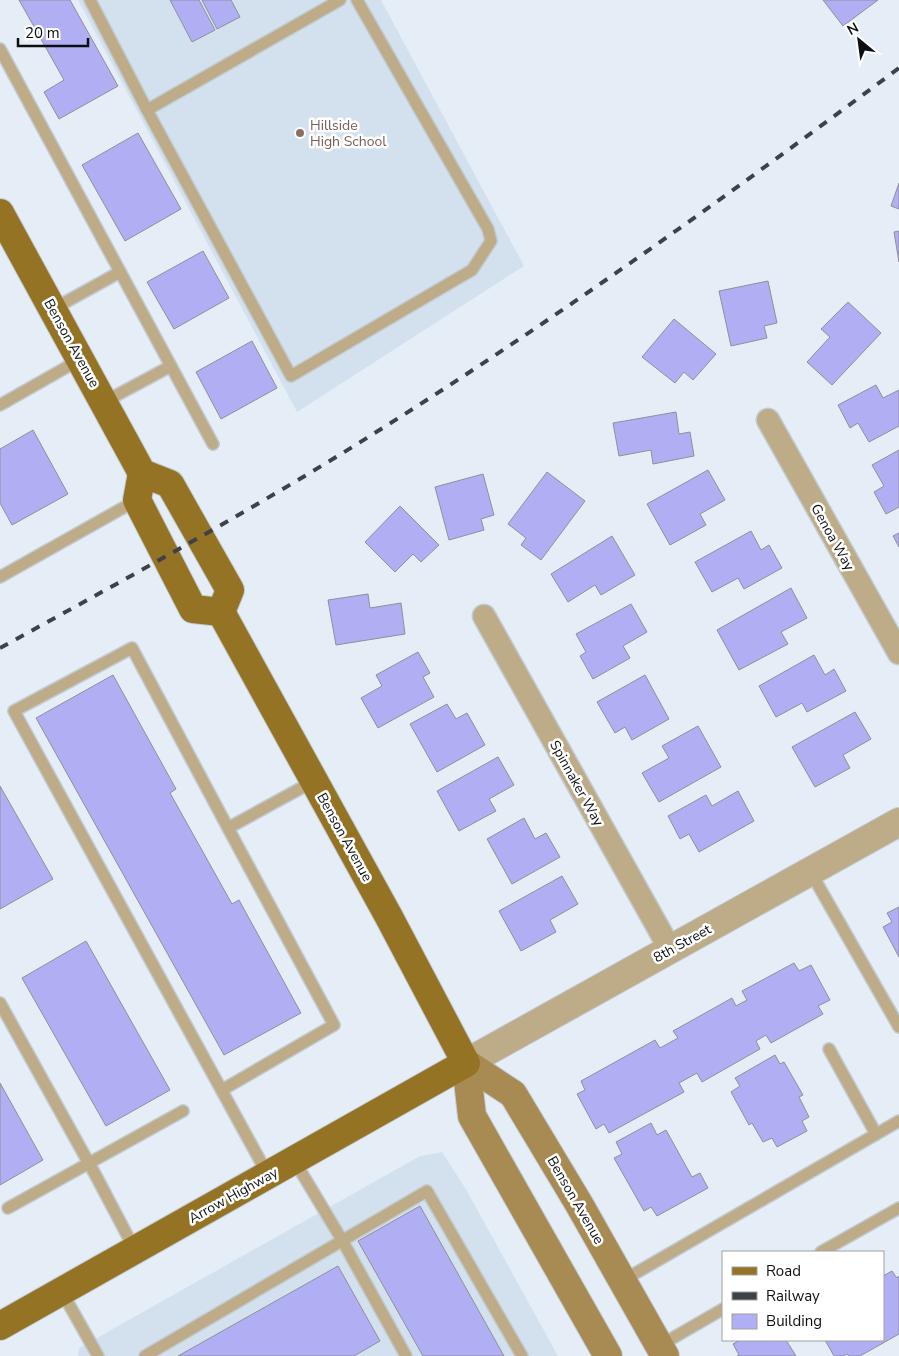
<svg xmlns="http://www.w3.org/2000/svg" width="899" height="1356" viewBox="0 0 899 1356" font-family="'Nunito Sans',sans-serif">
  <rect width="100%" height="100%" fill="#e5eef7"/>
  <!-- built -->
  <g fill="#d3e1ef">
    <path d="M78 0H381L524 266 297 412Z"/>
    <path d="M442 1152 467 1191 558 1356H78L79 1348 420 1156Z"/>
  </g>
  <!-- building -->
  <g fill="#b1aff3" stroke="#8f8f99">
    <path d="M19 0H70L118 86 59 119 44 92 64 80Z"/>
    <path d="M170 0H199L215 30 192 42Z"/>
    <path d="M202 0H231L240 17 217 29Z"/>
    <path d="M823 0H878L843 26Z"/>
    <path d="M138 133 181 209 125 241 82 165Z"/>
    <path d="M899 183V209L891 206Z"/>
    <path d="M899 231V262L894 232Z"/>
    <path d="M203 251 229 298 174 329 147 282Z"/>
    <path d="M768 281 777 323 764 326 767 338 731 346 719 291Z"/>
    <path d="M848 302 881 333 832 385 807 362 830 337 821 329Z"/>
    <path d="M674 319 716 354 693 380 684 372 675 383 642 357Z"/>
    <path d="M252 341 277 388 221 419 196 372Z"/>
    <path d="M876 385 883 398 899 390V426L869 442 858 423 850 428 838 405Z"/>
    <path d="M676 412 679 434 690 432 694 456 653 464 651 450 619 456 613 423Z"/>
    <path d="M33 430 68 494 12 525 0 503V449Z"/>
    <path d="M899 450V507L886 514 874 492 884 486 872 465Z"/>
    <path d="M708 470 725 500 700 514 706 525 670 545 647 504Z"/>
    <path d="M547 472 585 501 541 560 521 545 526 538 508 524Z"/>
    <path d="M483 474 494 515 481 519 484 530 449 540 435 487Z"/>
    <path d="M400 506 439 545 421 562 413 554 395 572 365 542Z"/>
    <path d="M751 531 761 550 769 545 782 568 744 589 738 578 712 592 695 562Z"/>
    <path d="M899 533V547L893 536Z"/>
    <path d="M612 536 635 575 601 595 595 585 568 602 551 574Z"/>
    <path d="M791 588 807 618 781 632 788 644 739 670 717 630Z"/>
    <path d="M368 594 370 608 401 603 405 634 336 645 328 600Z"/>
    <path d="M631 604 647 632 623 646 630 658 593 679 580 656 586 652 576 634Z"/>
    <path d="M418 652 430 673 423 677 434 697 378 728 361 698 382 686 376 675Z"/>
    <path d="M814 655 825 675 834 669 846 691 807 712 802 703 776 717 759 686Z"/>
    <path d="M113 675 176 789 170 793 232 904 239 900 301 1013 224 1055 36 718Z"/>
    <path d="M645 675 669 719 632 740 625 727 615 733 597 702Z"/>
    <path d="M447 704 456 719 467 713 485 745 437 772 410 724Z"/>
    <path d="M855 712 871 739 843 755 850 768 815 787 792 747Z"/>
    <path d="M698 726 721 767 659 802 642 773 669 758 662 746Z"/>
    <path d="M498 757 514 785 489 799 496 811 459 831 437 791Z"/>
    <path d="M0 786 53 879 0 909Z"/>
    <path d="M738 791 754 821 699 852 689 834 680 839 668 816 706 795 712 806Z"/>
    <path d="M524 818 535 839 546 833 560 857 512 884 487 839Z"/>
    <path d="M562 876 578 904 550 920 556 932 521 951 499 911Z"/>
    <path d="M899 907V957L883 927 892 922 887 913Z"/>
    <path d="M86 941 170 1090 106 1126 22 978Z"/>
    <path d="M794 963 799 971 811 965 830 1000 818 1006 823 1014 771 1043 766 1035 756 1041 760 1049 702 1082 697 1073 679 1083 684 1092 609 1133 604 1124 596 1129 577 1094 585 1090 581 1081 655 1040 660 1048 678 1038 673 1031 732 998 736 1006 747 1000 742 991Z"/>
    <path d="M775 1055 780 1064 784 1062 803 1095 799 1097 809 1117 802 1121 807 1131 777 1147 772 1138 763 1142 752 1123 749 1125 731 1092 740 1086 735 1078Z"/>
    <path d="M0 1083 43 1160 0 1185Z"/>
    <path d="M651 1123 657 1135 666 1130 692 1177 700 1173 708 1188 657 1216 651 1207 644 1211 614 1158 622 1154 616 1142Z"/>
    <path d="M420 1206 504 1356H423L358 1241Z"/>
    <path d="M338 1266 380 1341 354 1356H178Z"/>
    <path d="M892 1271 897 1278 899 1276V1334L860 1356H849L847 1354 844 1356H834L825 1340H883V1276Z"/>
    <path d="M740 1340H786L796 1356H737L739 1355 733 1344Z"/>
  </g>
  <g fill="none" stroke-linecap="round" stroke-linejoin="round">
    <!-- service casing -->
    <g stroke="#c2cad2" stroke-width="14">
      <g id="service">
        <path d="M90 0 147 110 340 0"/>
        <path d="M0 49 213 444"/>
        <path d="M147 110 291 376 472 270 491 241 488 229 357 0"/>
        <path d="M53 309 120 272"/>
        <path d="M104 402 171 366"/>
        <path d="M0 405 81 359"/>
        <path d="M0 576V577L137 500"/>
        <path d="M810 871 899 1027"/>
        <path d="M0 1003 96 1176 135 1250"/>
        <path d="M829 1049 876 1134"/>
        <path d="M222 1090 334 1025 228 828"/>
        <path d="M294 1160 342 1240 406 1356"/>
        <path d="M268 1175 14 711 132 648 228 828 314 781"/>
        <path d="M8 1208 183 1111"/>
        <path d="M821 1252 899 1208"/>
        <path d="M622 1281 899 1121"/>
        <path d="M62 1292 98 1356"/>
        <path d="M659 1346 723 1309"/>
        <path d="M145 1356 427 1191 522 1356"/>
      </g>
    </g>
    <!-- minor casing -->
    <g stroke="#c2cad2" stroke-width="25">
      <g id="minor">
        <path d="M768 420 899 653"/>
        <path d="M484 616 670 949"/>
      </g>
    </g>
    <!-- tertiary casing -->
    <g stroke="#c2cad2" stroke-width="30">
      <path id="tertiary" d="M466 1063 899 822"/>
    </g>
    <!-- secondary casing -->
    <g stroke="#c2cad2" stroke-width="30">
      <g id="secondary">
        <path d="M466 1063 513 1094 579 1204 665 1356"/>
        <path d="M466 1063 472 1116 608 1356"/>
      </g>
    </g>
    <!-- primary casing -->
    <g stroke="#c2cad2" stroke-width="30">
      <g id="primary">
        <path d="M0 213 142 473 170 484 230 590 221 612"/>
        <path d="M142 473 137 500 193 609 221 612"/>
        <path d="M0 1326 466 1063 389 917 221 612"/>
      </g>
    </g>
    <!-- service -->
    <use href="#service" stroke="#beab87" stroke-width="11"/>
    <!-- minor -->
    <use href="#minor" stroke="#beab87" stroke-width="22"/>
    <!-- tertiary -->
    <use href="#tertiary" stroke="#beab87" stroke-width="28"/>
    <!-- secondary -->
    <use href="#secondary" stroke="#a78b52" stroke-width="28"/>
    <!-- primary -->
    <use href="#primary" stroke="#957325" stroke-width="28"/>
    <!-- rail -->
    <path stroke="#3e4247" stroke-width="4" stroke-dasharray="9 9" stroke-linecap="butt" d="M0 648C115 585 230 522 341 454 534 335 718 203 899 68"/>
  </g>
  <!-- markers -->
  <circle fill="#8d6e63" stroke="#fff" stroke-width="2" cx="300" cy="133" r="5"/>
  <g text-anchor="middle" stroke-width="5" stroke-linejoin="round" paint-order="stroke">
    <!-- education labels -->
    <g font-size="14" fill="#785e54" stroke="#fff" text-anchor="start">
      <text x="310" y="130">Hillside<tspan x="310" dy="16">High School</tspan></text>
    </g>
    <!-- street labels -->
    <g font-size="14" fill="#0c0f12" stroke="#fff">
      <text transform="translate(72 343) rotate(61)" y="5">Benson Avenue</text>
      <text transform="translate(833 537) rotate(61)" y="5">Genoa Way</text>
      <text transform="translate(577 783) rotate(61)" y="5">Spinnaker Way</text>
      <text transform="translate(345 837) rotate(61)" y="5">Benson Avenue</text>
      <text transform="translate(682 943) rotate(-29)" y="5">8th Street</text>
      <text transform="translate(233 1195) rotate(-29)" y="5">Arrow Highway</text>
      <text transform="translate(576 1200) rotate(60)" y="5">Benson Avenue</text>
    </g>
  </g>
  <!-- legend -->
  <rect x="722" y="1251" width="162" height="90" fill="#ffffff" stroke="#9e9fa0"/>
  <rect x="732" y="1267" width="25" height="8" fill="#957325" stroke="#9e9fa0"/>
  <text x="766" y="1276" font-size="15" fill="#0c0f12">Road</text>
  <rect x="732" y="1292" width="25" height="8" fill="#3e4247" stroke="#9e9fa0"/>
  <text x="766" y="1301" font-size="15" fill="#0c0f12">Railway</text>
  <rect x="732" y="1314" width="25" height="15" fill="#b1aff3" stroke="#9e9fa0"/>
  <text x="766" y="1326" font-size="15" fill="#0c0f12">Building</text>
  <!-- north arrow -->
  <g transform="translate(859 40) rotate(331)" stroke="#ffffff" stroke-width="4" paint-order="stroke">
  <path d="M0-4L9 19L0 12L-9 19Z" fill="#0c0f12"/>
  <text y="-8" font-size="14" font-weight="bold" text-anchor="middle" fill="#0c0f12">N</text>
  </g>
  <!-- scale -->
  <path d="M18 38v8h70v-8" fill="none" stroke="#0c0f12" stroke-width="2.5"/>
  <text x="25" y="38" font-size="15" fill="#0c0f12" stroke="#ffffff" stroke-width="4" paint-order="stroke">20 m</text>
</svg>
